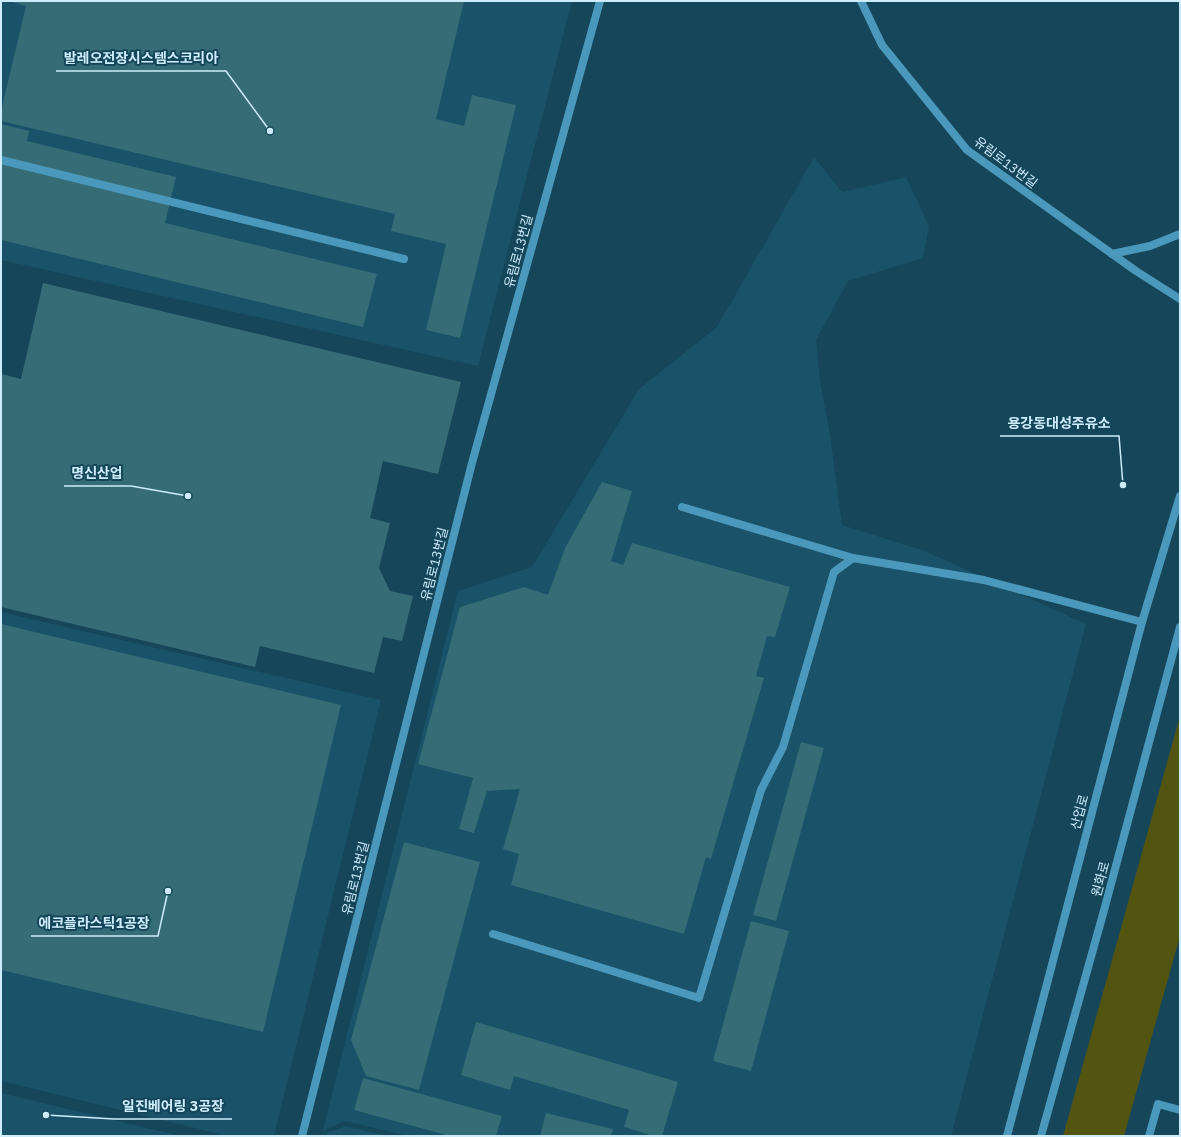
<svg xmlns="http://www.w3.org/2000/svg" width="1181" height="1137" viewBox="0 0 1181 1137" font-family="'IBM Plex Sans','Noto Sans KR',sans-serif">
  <rect width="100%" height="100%" fill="#15465a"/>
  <!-- built -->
  <g fill="#195269">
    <path d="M1 1H572L478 366 1 260Z"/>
    <path d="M814 157 842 192 906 177 929 226 923 258 848 281 816 340 820 381 830 434 842 525 925 551 1086 624 951 1136H408L344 1121 323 1131 458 591 532 567 639 389 717 327Z"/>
    <path d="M1 612 381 700 274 1136H228L1 1081Z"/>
    <path d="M1 1093 181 1136H1Z"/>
    <path d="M344 1126 388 1136H321Z"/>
  </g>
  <!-- green -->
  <path fill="#545411" d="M1180 716V936L1124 1136H1063Z"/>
  <!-- building -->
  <g fill="#366c75">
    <path d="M9 1H464L436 119 464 126 472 95 516 105 460 338 426 330 446 244 391 231 395 214 1 121V111L26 6Z"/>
    <path d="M1 124 29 131 27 141 176 177 165 223 377 274 363 327 1 240Z"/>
    <path d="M43 283 461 382 438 474 383 461 370 518 390 523 379 568 390 591 413 596 402 641 383 637 374 673 260 646 255 667 1 607V374L21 379Z"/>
    <path d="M602 482 632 491 611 561 623 565 632 543 790 587 775 637 767 636 756 676 764 678 711 859 706 857 684 934 511 885 519 854 503 849 520 789 487 791 474 833 459 829 473 778 418 764 460 607 524 587 548 595 565 548Z"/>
    <path d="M1 624 341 705 263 1032 1 970Z"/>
    <path d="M801 742 824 748 776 921 753 915Z"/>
    <path d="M404 842 480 862 419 1090 366 1076 351 1040Z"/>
    <path d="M751 921 789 931 751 1071 713 1061Z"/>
    <path d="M476 1022 678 1082 662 1136H653L624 1127 629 1110 514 1076 510 1090 461 1075Z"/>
    <path d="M363 1078 502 1116 496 1136H450L354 1110Z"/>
    <path d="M546 1113 613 1129 611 1136H540Z"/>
  </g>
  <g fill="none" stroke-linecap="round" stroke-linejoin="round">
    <!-- service -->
    <g stroke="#4a99bc" stroke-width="8">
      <path d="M1 160 404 259"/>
      <path d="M682 507 853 558"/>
      <path d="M493 934 699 998 761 790 783 747 834 572 853 558 984 580 1142 622"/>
      <path d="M1149 1136 1158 1104 1180 1110"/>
    </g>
    <!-- minor -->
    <g stroke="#4a99bc" stroke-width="8">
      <path d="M861 1 882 45 967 150 1136 271 1180 299"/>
      <path d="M302 1136 472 463 600 1"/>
    </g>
    <!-- tertiary -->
    <g stroke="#4a99bc" stroke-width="8">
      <path d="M1112 254 1150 246 1180 234"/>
      <path d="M1007 1136 1142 622 1180 496"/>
      <path d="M1041 1136 1103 914 1180 627"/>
    </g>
  </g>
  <g text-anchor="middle" stroke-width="4" stroke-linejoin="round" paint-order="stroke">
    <!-- street labels -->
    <g font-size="13" fill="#ceedfc" stroke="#15465a">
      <text transform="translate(1006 162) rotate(37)" y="5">유림로13번길</text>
      <text transform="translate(518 251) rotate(-75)" y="5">유림로13번길</text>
      <text transform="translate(434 564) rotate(-76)" y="5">유림로13번길</text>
      <text transform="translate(1079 812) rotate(-75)" y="5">산업로</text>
      <text transform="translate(355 878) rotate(-76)" y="5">유림로13번길</text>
      <text transform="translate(1100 879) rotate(-75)" y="5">원화로</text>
    </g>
  </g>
  <!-- callouts -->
  <path fill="none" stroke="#ceedfc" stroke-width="1.5" d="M270 131L226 71H56M1123 485L1119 436H1000M188 496L131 486H64M168 891L158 936H31M46 1115L114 1119H232"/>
  <g fill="#ceedfc" stroke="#15465a" stroke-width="1.5">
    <circle cx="270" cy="131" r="4"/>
    <circle cx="1123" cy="485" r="4"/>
    <circle cx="188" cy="496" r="4"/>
    <circle cx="168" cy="891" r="4"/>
    <circle cx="46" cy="1115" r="4"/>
  </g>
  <g font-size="14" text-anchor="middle" font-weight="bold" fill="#ceedfc" stroke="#15465a" stroke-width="4" stroke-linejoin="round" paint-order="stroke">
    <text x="141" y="63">발레오전장시스템스코리아</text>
    <text x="1059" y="428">용강동대성주유소</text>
    <text x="97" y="478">명신산업</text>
    <text x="94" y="928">에코플라스틱1공장</text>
    <text x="173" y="1111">일진베어링 3공장</text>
  </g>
  <!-- border -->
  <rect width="1181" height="1137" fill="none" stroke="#ceedfc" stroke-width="4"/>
</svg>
